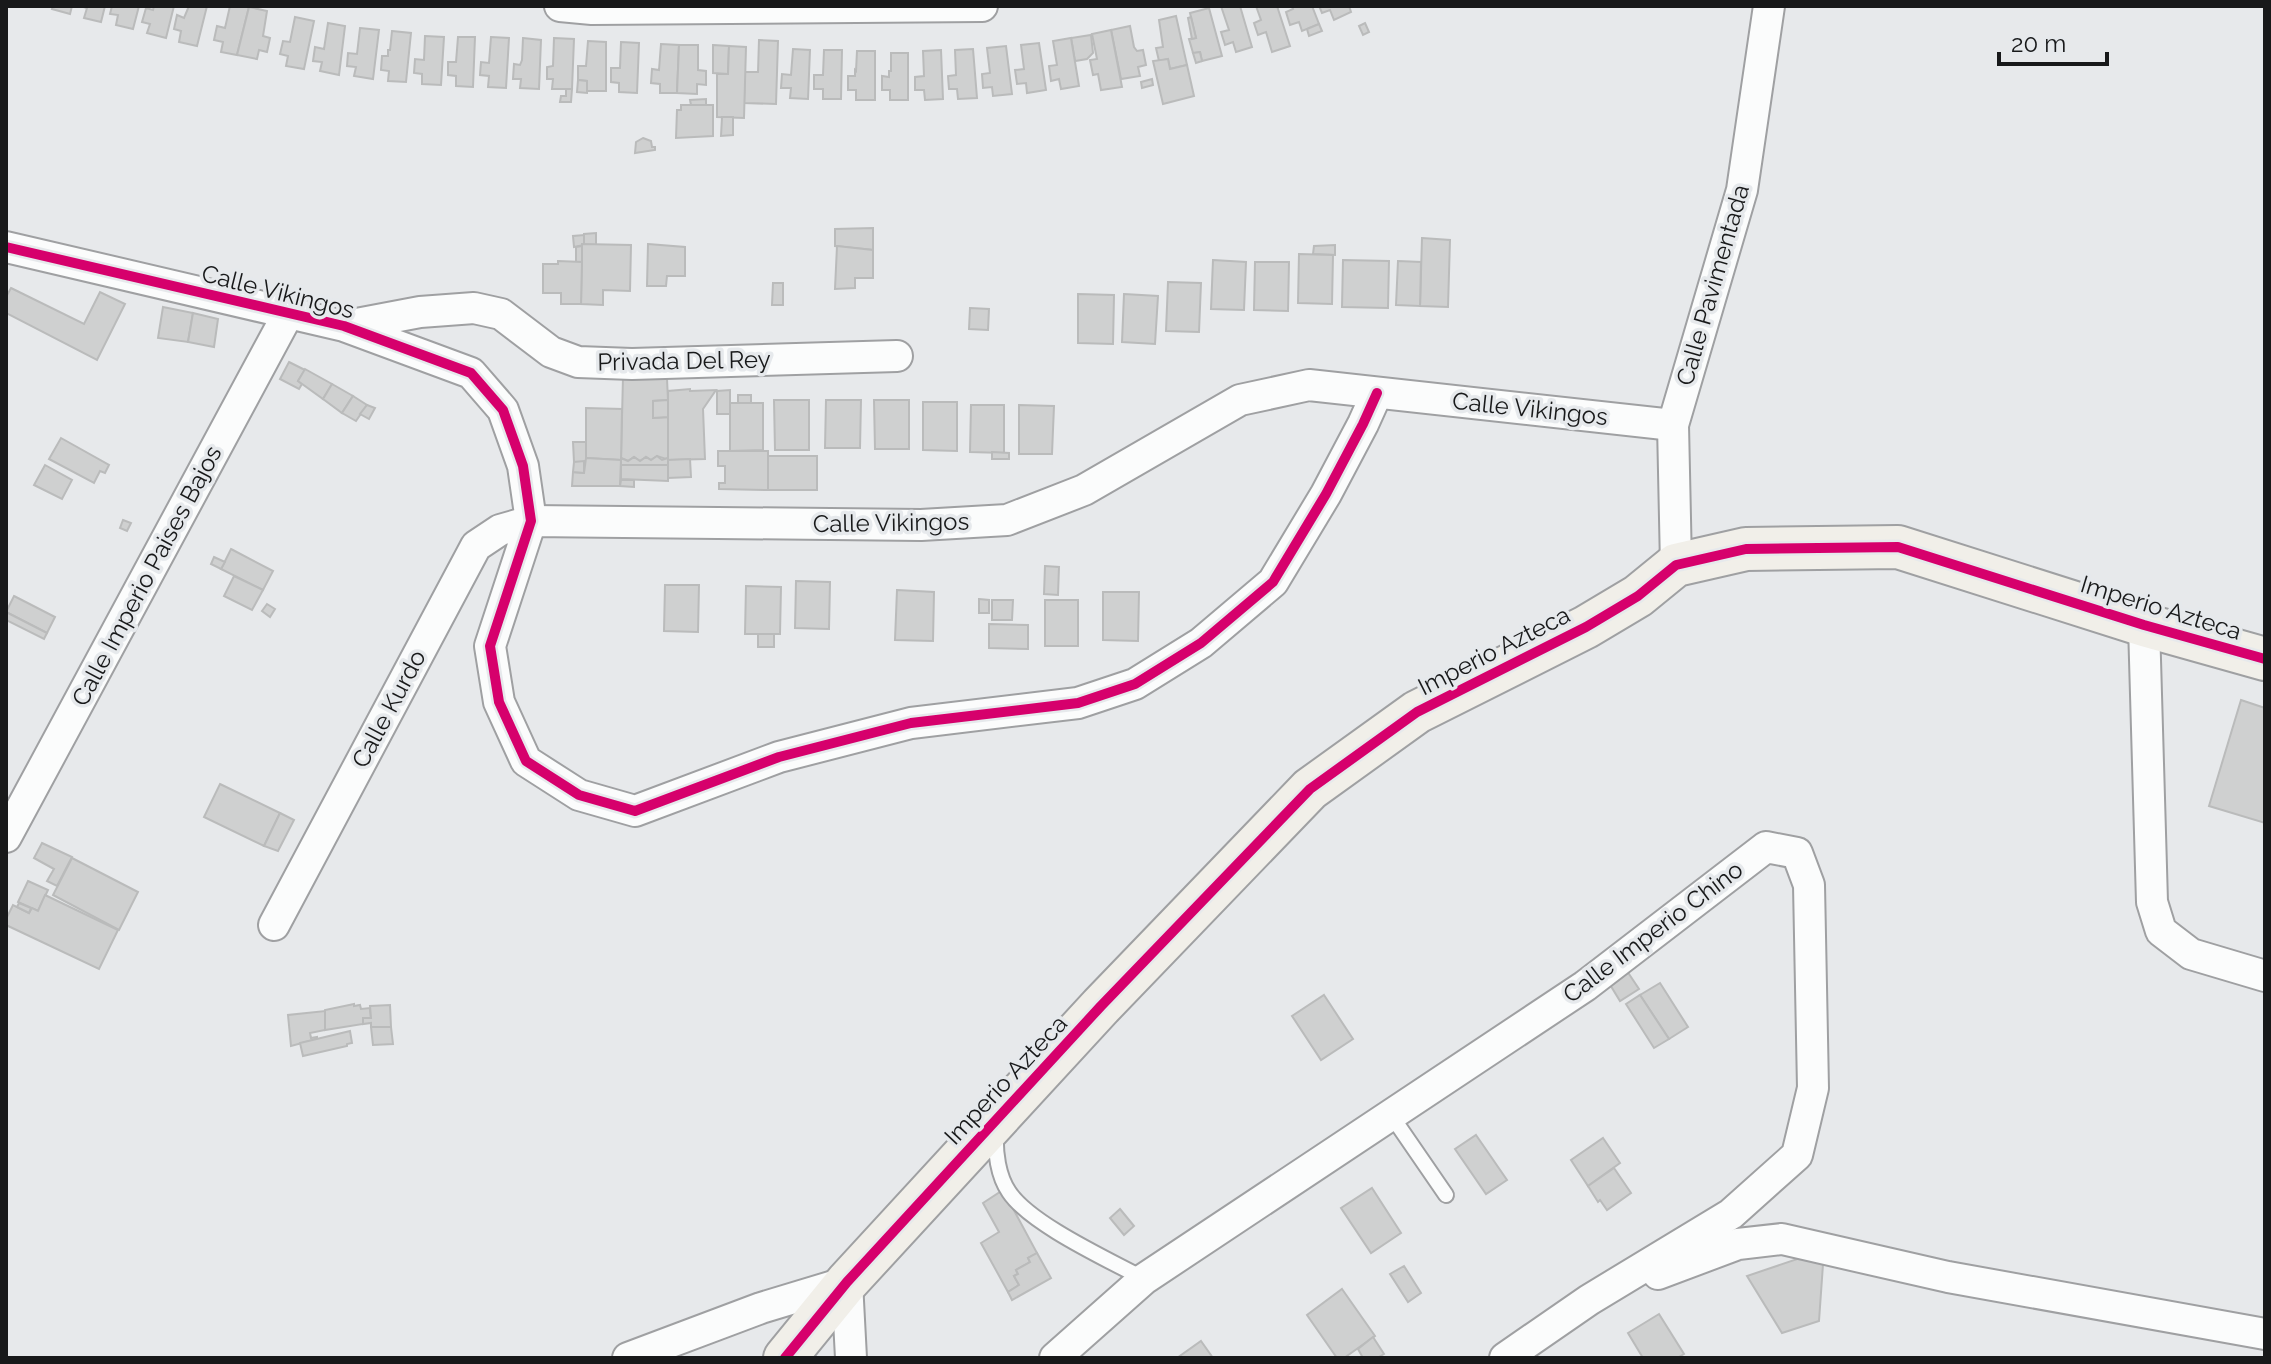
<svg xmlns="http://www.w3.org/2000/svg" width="2271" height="1364" viewBox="0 0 2271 1364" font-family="Raleway,sans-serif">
  <rect width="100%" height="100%" fill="#e7e9eb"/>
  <!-- building -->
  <g fill="#cfd0d0" stroke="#babbbb" stroke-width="2">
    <path d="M53 6H72L70 14 52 9Z"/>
    <path d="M80 6H105L101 22 84 18 87 8Z"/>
    <path d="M112 6H139L133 29 116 25 118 15 110 14Z"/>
    <path d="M154 6H174L166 38 147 33 150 24 142 22 146 8 153 10Z"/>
    <path d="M189 6H207L197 46 179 42 181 31 174 29 177 15 184 18Z"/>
    <path d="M230 6 249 7 237 55 221 52 223 42 214 40 217 26 225 28Z"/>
    <path d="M1221 6H1240L1252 47 1236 52 1233 42 1225 45 1221 32 1229 30Z"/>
    <path d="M1256 6H1277L1290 46 1272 52 1266 32 1258 35 1254 23 1261 20Z"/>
    <path d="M1292 6H1312L1319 24 1302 31 1299 22 1290 25 1286 12 1293 9Z"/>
    <path d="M1319 6H1349L1351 12 1334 20 1330 10 1322 13Z"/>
    <path d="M249 7 267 11 263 36 270 38 267 52 259 50 257 59 237 55Z"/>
    <path d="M1209 8 1222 56 1202 61 1200 52 1193 53 1189 39 1196 38 1190 13Z"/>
    <path d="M1176 16 1187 65 1170 69 1168 59 1159 61 1156 48 1163 47 1159 20Z"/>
    <path d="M295 17 314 21 304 69 286 66 288 56 280 54 283 41 290 42Z"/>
    <path d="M1191 17 1196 38 1192 39 1188 18Z"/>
    <path d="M328 23 345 26 339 75 320 71 322 62 313 61 315 47 324 49Z"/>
    <path d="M1365 23 1369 32 1363 35 1359 26Z"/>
    <path d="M1319 24 1322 31 1309 36 1307 29Z"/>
    <path d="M1130 26 1134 47 1137 51 1143 50 1146 65 1138 67 1140 76 1121 79 1111 30Z"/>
    <path d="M360 28 379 30 373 79 354 76 356 67 347 66 348 53 357 54Z"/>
    <path d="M1111 30 1122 87 1101 90 1098 74 1093 75 1090 60 1097 59 1092 34Z"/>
    <path d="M392 31 411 33 406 82 388 81 389 71 381 70 382 56H388V50H390Z"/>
    <path d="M1091 35 1093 53 1087 59 1075 61 1071 38Z"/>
    <path d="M425 36 444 37 441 85 422 84V74L414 73 415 59 424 60Z"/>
    <path d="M458 37H475L473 87 456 86V76L448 75V62H456Z"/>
    <path d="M491 37 509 38 506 88 488 87 489 76 480 75 481 62 489 63Z"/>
    <path d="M523 38 541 40 539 89 520 88 521 79H513L514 64 520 65 522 60Z"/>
    <path d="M554 38 574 39 572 89H552L553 79H547V67L553 66Z"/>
    <path d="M1071 38 1079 86 1061 89 1059 79 1051 81 1049 66 1057 65 1053 41Z"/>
    <path d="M759 40 778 41 776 104 744 103 745 72H758Z"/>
    <path d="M588 41 606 42V91H587V81L578 80V66H586Z"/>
    <path d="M621 42 639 43 637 93 619 92V83L611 82V68H620Z"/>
    <path d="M1039 43 1046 90 1027 93 1026 83 1017 84 1015 70 1024 69 1021 45Z"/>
    <path d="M661 44 679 45 677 93H660V84L651 83 652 69 659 70Z"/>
    <path d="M679 45H698V70L706 71V85L697 84V94L677 93Z"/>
    <path d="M713 45 729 46 728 74 713 73Z"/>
    <path d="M729 46 746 47 744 118 717 117V74H728Z"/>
    <path d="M1006 46 1012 94 993 96 992 87 983 88 982 74 990 73 987 48Z"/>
    <path d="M793 49 810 50 808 99 790 98 791 88H781L782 74 791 75Z"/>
    <path d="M973 49 977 98 958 99 957 89H949L948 76 956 75 955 50Z"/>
    <path d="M824 50H842L841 99H823V89H814V75H823Z"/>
    <path d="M941 50 943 99 925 100 924 90H915V77L924 76 923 51Z"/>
    <path d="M857 51H875V100H856V90H848V76H855V70L856 71Z"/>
    <path d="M1200 52 1202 61 1196 63 1193 53Z"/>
    <path d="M891 53H908V100H890V90H882V76L889 77V71H891Z"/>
    <path d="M1168 59 1170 69 1187 65 1194 96 1163 104 1153 61Z"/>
    <path d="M1152 79 1153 85 1142 88 1141 82Z"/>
    <path d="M578 80 587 81V93L577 92Z"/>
    <path d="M566 89H572L571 102H560L561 96H566Z"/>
    <path d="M706 99V105H691L690 100Z"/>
    <path d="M681 105H713V136L676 138 677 110H681Z"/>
    <path d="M722 117H733V135L721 136Z"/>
    <path d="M643 138 651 141 652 147H655V150L635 153 636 142Z"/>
    <path d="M873 228V250L835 246V229Z"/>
    <path d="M596 233V245H584V234Z"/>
    <path d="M584 235V245L574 247 573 236Z"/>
    <path d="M1422 238 1450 240 1448 307 1420 306Z"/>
    <path d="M582 244 631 245 630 291 603 290V305L581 304Z"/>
    <path d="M648 244 685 247V276H667L666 286H647Z"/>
    <path d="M1335 245V255L1313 254 1314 246Z"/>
    <path d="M582 246V262H576V247Z"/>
    <path d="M837 246 873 250V278H855V288L835 289Z"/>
    <path d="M1299 254 1333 255 1332 304 1298 303Z"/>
    <path d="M1213 260 1246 262 1244 310 1211 309Z"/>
    <path d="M1343 260 1389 261 1388 308 1342 307Z"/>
    <path d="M558 261 582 262 581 304H561V293H543V264H558Z"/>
    <path d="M1398 261 1421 262 1420 306 1396 305Z"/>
    <path d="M1255 262H1289L1288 311 1254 310Z"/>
    <path d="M1168 282 1201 283 1199 332 1166 331Z"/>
    <path d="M773 283H783V305H772Z"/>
    <path d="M11 288 84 324 100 292 125 304 97 360 6 313V297Z"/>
    <path d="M1078 294 1114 295 1113 344 1078 343Z"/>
    <path d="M1124 294 1158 296 1155 344 1122 342Z"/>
    <path d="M163 307 193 313 188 342 158 338Z"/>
    <path d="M970 308 989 309 988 330 969 329Z"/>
    <path d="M193 313 218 319 214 347 188 342Z"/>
    <path d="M289 362 305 370 298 381 302 384 299 389 280 379Z"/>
    <path d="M305 369 332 384 323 399 298 381Z"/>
    <path d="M623 377 667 379 668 400 653 401V418L668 417V458L666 459 657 456 651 460 646 457 640 461 634 457 628 461 621 458Z"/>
    <path d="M332 384 353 396 342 413 323 399Z"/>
    <path d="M690 389V391L716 390 703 409 705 459 668 460V391Z"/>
    <path d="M730 390V414H717V391Z"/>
    <rect x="738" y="395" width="13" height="8"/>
    <path d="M353 396 367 405 356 421 342 413Z"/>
    <path d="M668 400V417L653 418V401Z"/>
    <path d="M774 400H809V450H775Z"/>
    <path d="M826 400H861L860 448H825Z"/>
    <path d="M874 400H909V449H875Z"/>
    <path d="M923 402H957V451L923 450Z"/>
    <path d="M730 403H763V450L730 451Z"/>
    <path d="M367 405 375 408 369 419 360 414Z"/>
    <path d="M971 405H1004V453L970 452Z"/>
    <path d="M1019 405 1054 406 1052 454H1019Z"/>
    <path d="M586 408 622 409 621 460 586 458Z"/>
    <path d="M61 438 109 465 105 473 100 471 94 483 49 459Z"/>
    <path d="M573 442H586V462H574Z"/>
    <path d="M718 451H768V490L719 489V483H725V466H718Z"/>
    <path d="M992 452 1009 453V459H992Z"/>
    <path d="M657 456 662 460 668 458V465H621V458L628 461 634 457 640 461 646 457 651 460Z"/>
    <rect x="768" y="456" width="49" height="34"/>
    <path d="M586 458 621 460 620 486H572L573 472 584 473Z"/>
    <path d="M690 459 691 477 668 478V460Z"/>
    <path d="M584 461V473L573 472 574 462Z"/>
    <path d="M45 465 72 480 62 499 34 485Z"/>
    <path d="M621 465H668V481L621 479Z"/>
    <path d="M621 480H634V487L620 486Z"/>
    <path d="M123 520 131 523 127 531 120 528Z"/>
    <path d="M231 549 273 571 263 590 221 569Z"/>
    <path d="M214 557 225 562 221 569 211 564Z"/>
    <path d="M1045 566 1059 567 1058 595 1044 594Z"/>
    <path d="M234 576 263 590 252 610 224 596Z"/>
    <path d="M796 581 830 582 829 629 795 628Z"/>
    <path d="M665 585H699L698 632 664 631Z"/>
    <path d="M746 586 781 587 780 634H745Z"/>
    <path d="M897 590 934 592 933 641 895 640Z"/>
    <path d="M1103 592H1139L1138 641 1103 640Z"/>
    <path d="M14 596 55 617 47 633 6 612Z"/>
    <path d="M979 599 989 600V613H979Z"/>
    <path d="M992 600H1013L1012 620H992Z"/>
    <rect x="1045" y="600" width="33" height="46"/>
    <path d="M267 604 275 609 270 617 262 611Z"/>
    <path d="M6 612 47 633 44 639 6 620Z"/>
    <path d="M989 624 1028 625V649L989 648Z"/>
    <rect x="758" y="634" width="16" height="13"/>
    <path d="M2241 700 2265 708V823L2209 806Z"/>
    <path d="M220 784 280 813 264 846 204 817Z"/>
    <path d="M280 813 294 820 278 851 264 846Z"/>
    <path d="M42 843 72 857 57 886 47 881 54 869 34 858Z"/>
    <path d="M72 858 138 892 119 930 53 895Z"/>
    <path d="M28 881 48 890 38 911 18 902Z"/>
    <path d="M45 895 118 930 99 969 6 925V919L13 905 29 913 32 908 38 911Z"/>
    <path d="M19 903 31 908 29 913 17 907Z"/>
    <path d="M1627 971 1639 989 1620 1001 1609 983Z"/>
    <path d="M1660 983 1688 1027 1669 1039 1640 995Z"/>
    <path d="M1324 995 1353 1039 1321 1060 1292 1016Z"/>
    <path d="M1640 995 1669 1039 1654 1048 1626 1004Z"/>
    <path d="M354 1004V1006L360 1005 361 1009 370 1008 371 1018H363V1024L325 1030V1010Z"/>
    <path d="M390 1005 391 1027H371V1023L363 1024V1018H371L370 1006Z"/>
    <path d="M325 1011V1030L310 1033 311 1038 317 1037V1039L291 1046 288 1015Z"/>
    <path d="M371 1027H391L393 1044 373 1045Z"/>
    <path d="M350 1031 352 1043 347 1044V1046L303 1056 300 1043Z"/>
    <path d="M1476 1135 1507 1180 1486 1194 1455 1149Z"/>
    <path d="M1603 1138 1620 1163 1588 1186 1571 1160Z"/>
    <path d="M1614 1168 1631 1193 1607 1210 1600 1200 1598 1202 1588 1186Z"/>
    <path d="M1372 1188 1401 1233 1371 1253 1341 1208Z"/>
    <path d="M1003 1190 1037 1253 1028 1258 1030 1262 1016 1270 1018 1274 1014 1276 1019 1285 1008 1292 981 1243 999 1232 983 1203Z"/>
    <path d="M1120 1209 1134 1226 1124 1235 1110 1218Z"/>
    <path d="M1824 1250 1819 1321 1782 1333 1747 1276Z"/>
    <path d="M1037 1253 1051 1278 1012 1300 1008 1292 1019 1285 1014 1276 1018 1274 1016 1270 1030 1262 1028 1258Z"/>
    <path d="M1404 1266 1421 1293 1408 1302 1390 1274Z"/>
    <path d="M1342 1289 1375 1336 1344 1358H1337L1307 1315Z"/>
    <path d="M1659 1314 1684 1354 1677 1358H1643L1628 1333Z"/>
    <path d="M1373 1337 1384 1354 1377 1358H1363L1358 1349Z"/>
    <path d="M1201 1341 1213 1358H1177Z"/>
  </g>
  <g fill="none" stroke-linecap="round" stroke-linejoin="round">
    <!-- lane casing -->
    <g stroke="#9fa0a2" stroke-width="18">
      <g id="lane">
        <path d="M1391 1115 1446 1195"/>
        <path d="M996 1133C995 1152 998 1176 1009 1192 1030 1224 1109 1260 1144 1279"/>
      </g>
    </g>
    <!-- street casing -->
    <g stroke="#9fa0a2" stroke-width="34">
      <g id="street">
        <path d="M560 6 592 9 982 6"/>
        <path d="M6 247 344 326 471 373 503 410 523 466 531 521 490 646 499 702 526 761 579 795 635 811 779 757 911 723 1078 703 1135 684 1201 643 1273 582 1326 494 1363 424 1377 393"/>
        <path d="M346 326 420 312 474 308 501 314 551 352 578 362 632 364 897 356"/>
        <path d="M1676 565 1673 425 1742 190 1769 6"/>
        <path d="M2144 625 2152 902 2161 931 2191 954 2265 976"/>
        <path d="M6 837 288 314"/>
        <path d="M274 925 476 546 500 530 531 521 921 525 1007 520 1084 490 1240 400 1309 385 1673 425"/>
        <path d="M1658 1274 1738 1244 1782 1239 1948 1277 2265 1334"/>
        <path d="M628 1358 761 1308 847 1282 851 1358"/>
        <path d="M1055 1358 1144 1279 1585 986 1766 847 1797 853 1809 885 1813 1088 1797 1155 1731 1214 1589 1300 1505 1358"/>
      </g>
    </g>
    <!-- secondary casing -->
    <g stroke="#9fa0a2" stroke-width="46">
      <path id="secondary" d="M785 1358 847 1282 1101 1006 1310 789 1417 712 1586 627 1638 596 1676 565 1746 549 1898 547 2144 625 2265 659"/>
    </g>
    <!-- lane -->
    <use href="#lane" stroke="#fbfcfc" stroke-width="14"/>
    <!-- street -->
    <use href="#street" stroke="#fbfcfc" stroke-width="30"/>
    <!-- secondary -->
    <use href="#secondary" stroke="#f1efe9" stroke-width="42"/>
    <!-- cycleway casing -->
    <g stroke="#e6e9ec" stroke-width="15">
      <g id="cycleway">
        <path d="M6 247 344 326 471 373 503 410 523 466 531 521 490 646 499 702 526 761 579 795 635 811 779 757 911 723 1078 703 1135 684 1201 643 1273 582 1326 494 1363 424 1377 393"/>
        <path d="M785 1358 847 1282 1101 1006 1310 789 1417 712 1586 627 1638 596 1676 565 1746 549 1898 547 2144 625 2265 659"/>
      </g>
    </g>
    <!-- cycleway -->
    <use href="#cycleway" stroke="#d6006c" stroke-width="10"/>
  </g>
  <g text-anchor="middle" stroke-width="7" stroke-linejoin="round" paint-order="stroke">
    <!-- street labels -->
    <g font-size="24" fill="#18191a" stroke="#e6e9ec">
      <text transform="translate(1713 285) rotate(-74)" y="8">Calle Pavimentada</text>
      <text transform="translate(278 292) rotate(14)" y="8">Calle Vikingos</text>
      <text transform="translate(684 361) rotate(-1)" y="8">Privada Del Rey</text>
      <text transform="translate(1530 409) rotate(6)" y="8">Calle Vikingos</text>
      <text transform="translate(891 523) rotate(-1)" y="8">Calle Vikingos</text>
      <text transform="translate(147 576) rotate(-62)" y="8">Calle Imperio Paises Bajos</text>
      <text transform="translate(2161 608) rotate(17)" y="8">Imperio Azteca</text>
      <text transform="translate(1494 651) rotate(-27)" y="8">Imperio Azteca</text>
      <text transform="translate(389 709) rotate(-62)" y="8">Calle Kurdo</text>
      <text transform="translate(1653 932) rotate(-37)" y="8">Calle Imperio Chino</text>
      <text transform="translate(1006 1080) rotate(-47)" y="8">Imperio Azteca</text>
    </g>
  </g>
  <!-- border -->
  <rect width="2271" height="1364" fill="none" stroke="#18191a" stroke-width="16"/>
  <!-- scale -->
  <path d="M1999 52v12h108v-12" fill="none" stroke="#18191a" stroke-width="4"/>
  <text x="2011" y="52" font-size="24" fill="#18191a" stroke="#e6e9ec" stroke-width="6" paint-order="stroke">20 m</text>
</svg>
